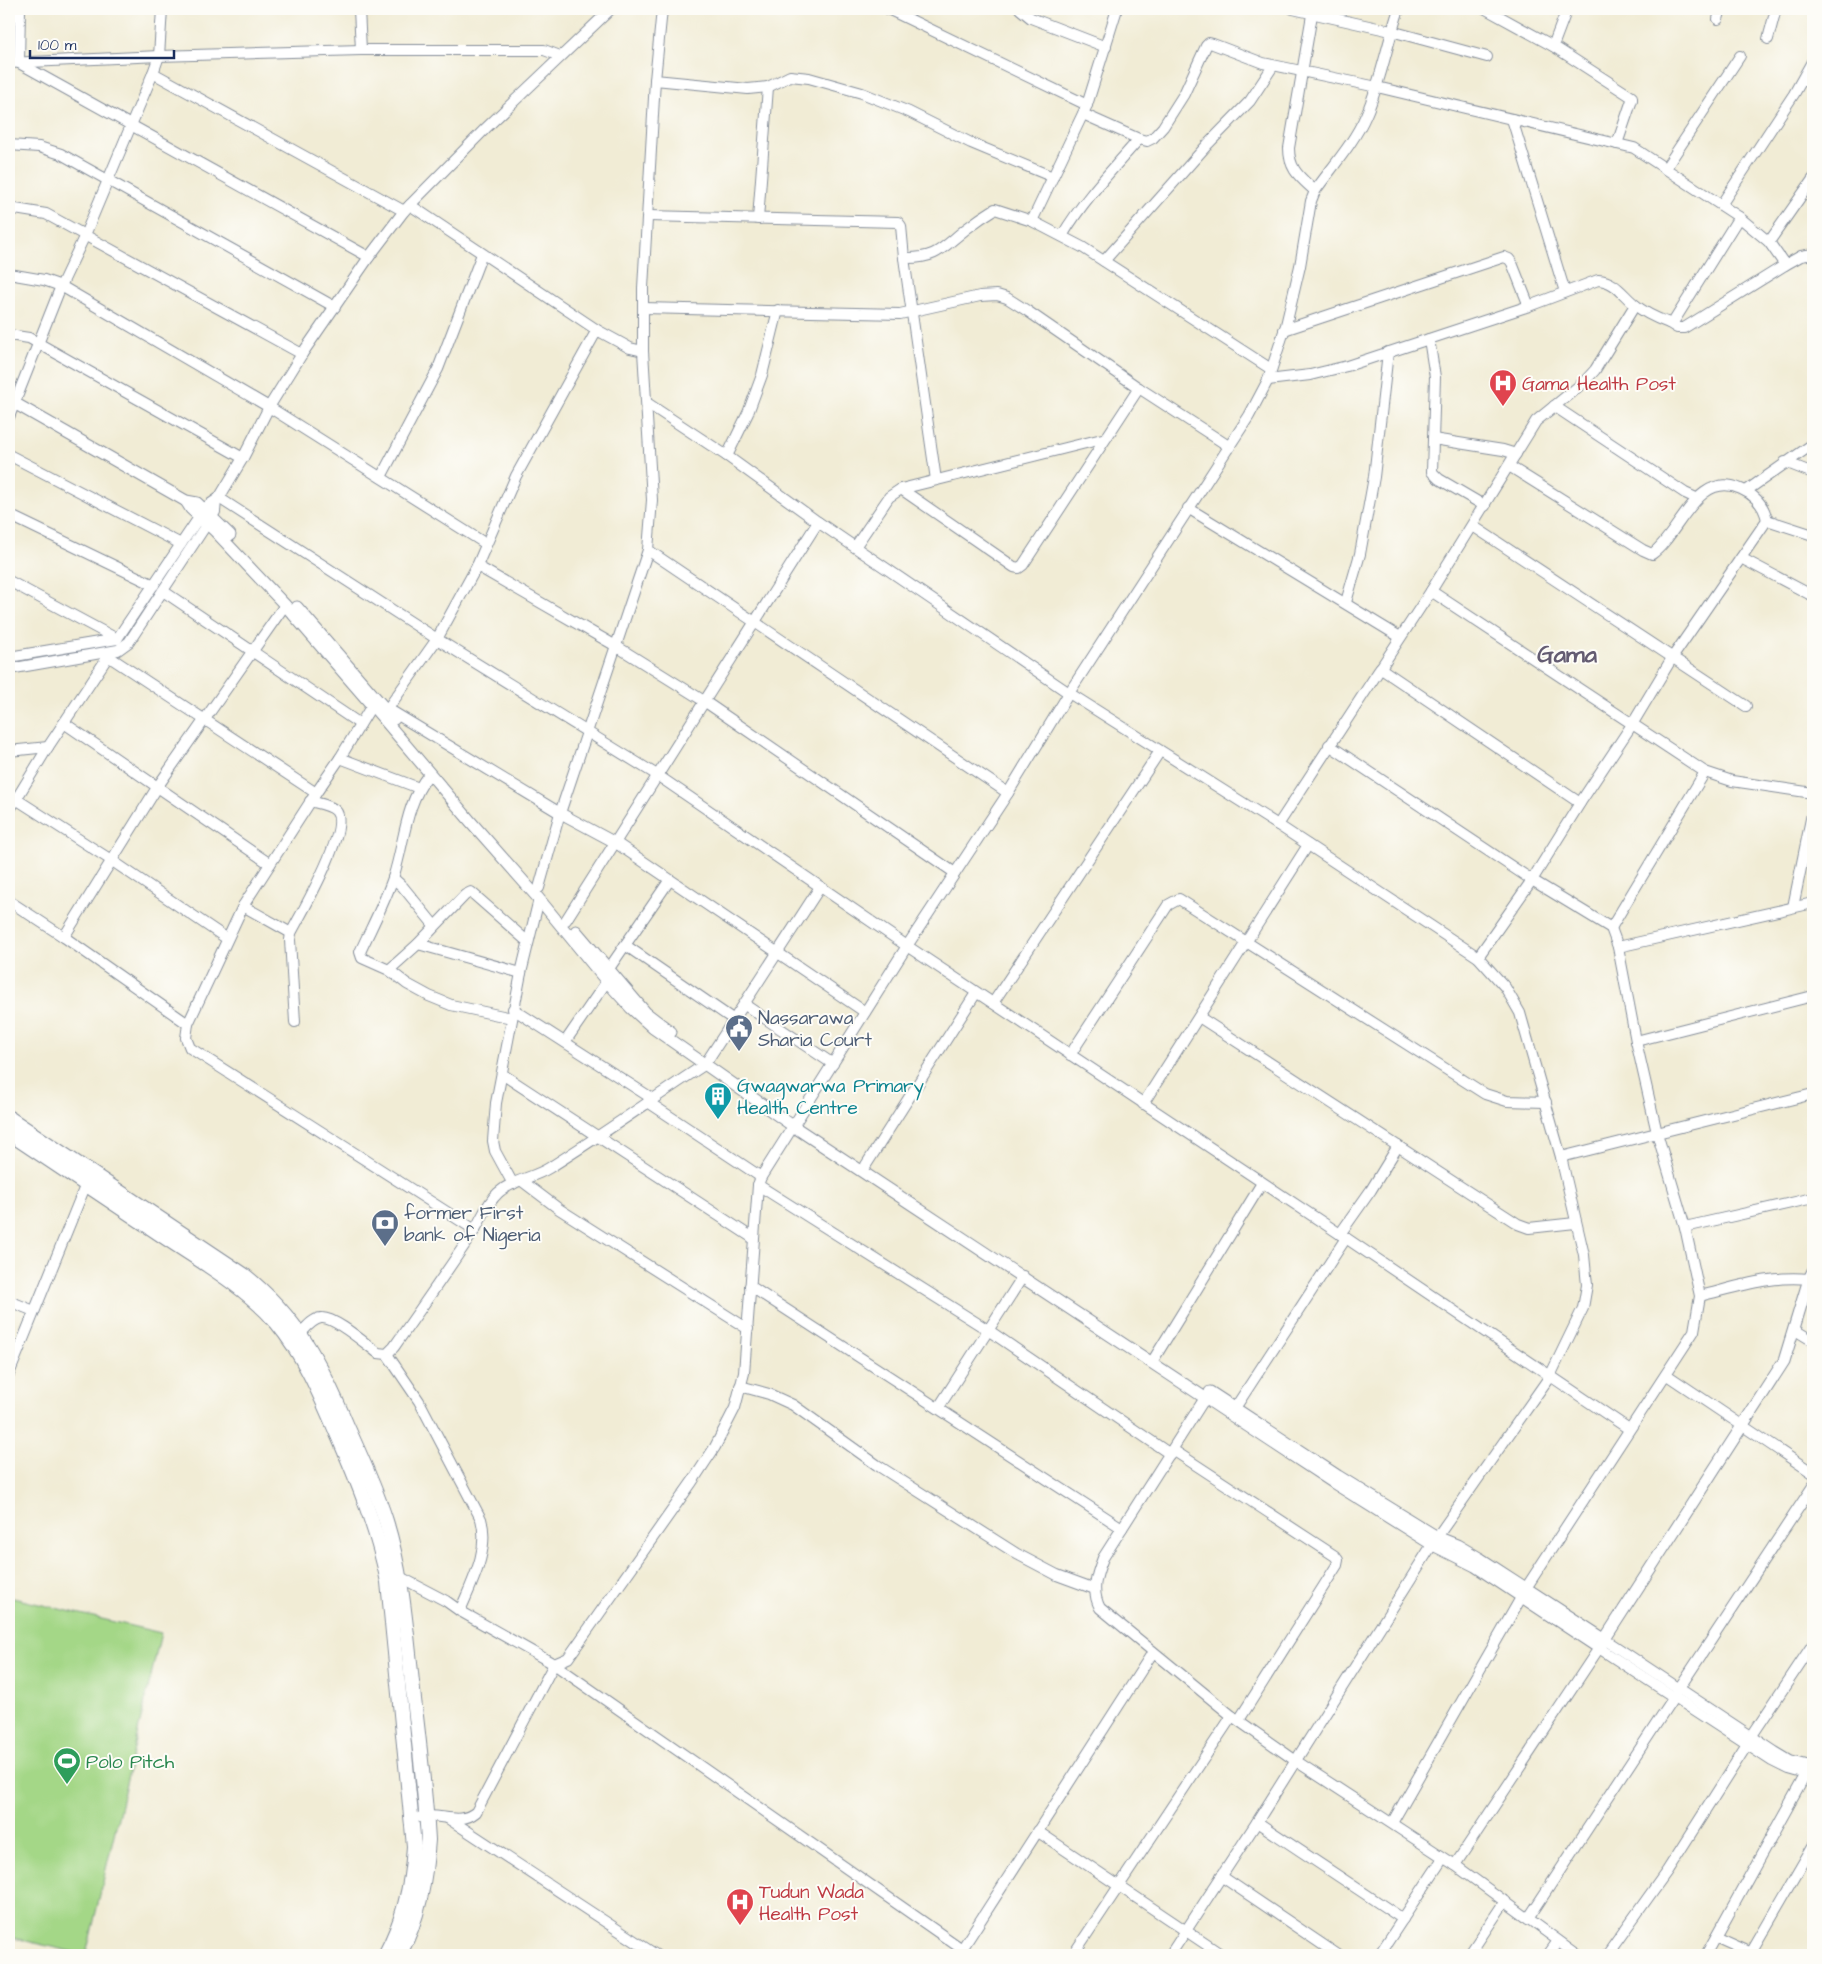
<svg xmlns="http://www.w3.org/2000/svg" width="1822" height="1964" viewBox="0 0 1822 1964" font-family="'Architects Daughter',sans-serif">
  <rect width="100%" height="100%" fill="#fdfcf7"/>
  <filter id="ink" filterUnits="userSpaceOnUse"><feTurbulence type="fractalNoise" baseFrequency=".02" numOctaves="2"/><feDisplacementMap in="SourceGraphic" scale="10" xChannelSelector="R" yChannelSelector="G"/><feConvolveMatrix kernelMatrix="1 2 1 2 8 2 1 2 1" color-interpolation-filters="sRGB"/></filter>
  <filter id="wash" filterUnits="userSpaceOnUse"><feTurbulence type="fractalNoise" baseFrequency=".0096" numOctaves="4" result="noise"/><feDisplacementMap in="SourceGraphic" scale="20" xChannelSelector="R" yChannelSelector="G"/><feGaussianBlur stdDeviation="1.12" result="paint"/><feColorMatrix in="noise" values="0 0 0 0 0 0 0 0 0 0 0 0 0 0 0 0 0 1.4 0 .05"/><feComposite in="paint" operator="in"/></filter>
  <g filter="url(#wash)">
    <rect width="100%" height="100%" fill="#f1ecd5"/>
    <!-- green -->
    <path fill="#a4d787" stroke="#608372" d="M9 1597 161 1633 86 1955 9 1937Z"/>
  </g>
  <g filter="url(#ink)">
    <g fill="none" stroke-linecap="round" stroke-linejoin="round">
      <!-- minor casing -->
      <g stroke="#868e9a" stroke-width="12">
        <g id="minor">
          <path d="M20 9 19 63 369 257"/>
          <path d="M359 9 361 50"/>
          <path d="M888 9 1087 105"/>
          <path d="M1020 9 1031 18 1106 47"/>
          <path d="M1293 9 1391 31 1487 57"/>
          <path d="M1313 9 1289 148C1289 170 1300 177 1315 191"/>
          <path d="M1486 9 1553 46 1632 97V100L1617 144"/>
          <path d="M1718 19 1721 9"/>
          <path d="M1768 39 1776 9"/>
          <path d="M1553 46 1567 9"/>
          <path d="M9 63 159 56 361 50H544L560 56"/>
          <path d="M153 73 404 211"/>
          <path d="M655 80 748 89 768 87 790 76 809 78 862 93 909 112 971 143 1053 177"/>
          <path d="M1083 114 1139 139 1147 141 1153 138 1163 127 1184 94 1206 46 1209 43 1213 44 1263 63 1377 87 1634 148 1739 217 1769 242 1785 265"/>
          <path d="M1512 119 1565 292"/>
          <path d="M9 145 39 147 61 154 335 307"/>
          <path d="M1665 169 1740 56"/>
          <path d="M410 205 597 330 630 348 643 351"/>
          <path d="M1721 205 1794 94 1813 60"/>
          <path d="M9 208 46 214 302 354"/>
          <path d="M648 216 898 222 901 226 904 258 936 480"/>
          <path d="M758 219 768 87"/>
          <path d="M1032 221 1087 105 1117 9"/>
          <path d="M1062 236C1083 200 1112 170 1139 139"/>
          <path d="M1769 242 1813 179"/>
          <path d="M904 258C937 259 942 248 966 229 975 222 985 215 995 209L1032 221 1082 247 1271 369"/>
          <path d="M1104 261 1208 144 1250 101 1273 66"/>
          <path d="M9 274 44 280 61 286 269 407 486 544"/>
          <path d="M643 308 900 314 980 296 997 295 1007 298 1026 310 1139 388 1230 447"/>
          <path d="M1669 323 1677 328H1684L1785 265 1801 256 1813 254"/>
          <path d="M1284 330 1504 257 1509 259 1512 263 1529 306"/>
          <path d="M9 335 29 338 243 458"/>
          <path d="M1429 339 1435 377 1432 472 1439 479 1485 506"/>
          <path d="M1268 380 1310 375 1347 366 1529 306 1598 280C1615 281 1622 294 1634 304 1643 312 1658 319 1669 323L1674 321 1739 217"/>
          <path d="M647 403 727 456 818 522 1069 693 1278 825 1478 957 1505 987 1520 1013 1561 1157 1584 1255 1587 1285 1583 1308 1550 1376 1437 1537 1257 1822 1170 1955"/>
          <path d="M1554 406 1685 493 1696 498"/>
          <path d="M9 417 61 286 85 235 153 73 159 56 162 9"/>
          <path d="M1433 439 1503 450 1516 454"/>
          <path d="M9 455 181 544"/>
          <path d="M727 456 748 413 762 375 778 310"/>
          <path d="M1785 462 1813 473"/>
          <path d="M381 477 438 369 482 254"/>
          <path d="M901 489 1014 567 1019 568 1023 565 1139 388"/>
          <path d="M1746 491 1813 444"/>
          <path d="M219 498 437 639 657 775 907 946 1340 1234 1629 1429"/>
          <path d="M1188 508 1400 637"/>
          <path d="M9 515 154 585"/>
          <path d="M1767 520 1813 535"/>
          <path d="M1473 526 1746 706"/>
          <path d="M855 547 889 497 901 489 1106 438"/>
          <path d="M648 550 1008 793"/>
          <path d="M1741 558 1813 596"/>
          <path d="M477 566 616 646 704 701 955 873"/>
          <path d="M9 581 117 639"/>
          <path d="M163 591 360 724"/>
          <path d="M1431 591 1705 772 1732 781 1813 793"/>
          <path d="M1346 602 1360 554 1374 477 1388 352"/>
          <path d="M108 656 316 793"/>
          <path d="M9 657 117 639 206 507 219 498 243 458 269 407 302 354 369 257 404 211 486 128 611 9"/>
          <path d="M1380 668 1580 803"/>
          <path d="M9 669 118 650 129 642 212 516 215 512 216 501"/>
          <path d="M372 705 340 758 316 793 243 906 188 1024 186 1038 190 1048 475 1230"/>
          <path d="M388 709 560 813 616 843 865 1012"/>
          <path d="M384 714 437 639 477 566 516 476 597 330"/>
          <path d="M64 723 270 864"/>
          <path d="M1329 745 1532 880 1611 928 1618 947 1636 1041 1657 1133 1685 1227 1700 1296 1694 1331 1526 1588"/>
          <path d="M9 751 48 747"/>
          <path d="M340 758 419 788"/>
          <path d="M429 774C404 806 405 842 393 878 384 904 371 928 360 952L362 958 389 970 407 984 429 996 451 1005 512 1018"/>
          <path d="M16 799 111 860 226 938"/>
          <path d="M9 811 48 747 111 652"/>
          <path d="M1278 825 1431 591 1536 421 1584 382 1595 370 1635 305"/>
          <path d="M393 878 403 887 434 925"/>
          <path d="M539 888 560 813 648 550 652 500 643 351V288L655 80 662 9"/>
          <path d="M9 901 64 937 188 1024"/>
          <path d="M243 906 291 933"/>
          <path d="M1793 907 1813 809"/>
          <path d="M566 920 818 522"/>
          <path d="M1611 928 1705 772"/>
          <path d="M64 937 158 786 285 605"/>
          <path d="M418 944 521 973"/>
          <path d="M625 945 734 1020"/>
          <path d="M1618 947 1813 903"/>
          <path d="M1478 957 1532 880 1580 803 1633 723 1672 658 1767 520C1764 505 1755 495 1741 489 1697 469 1680 534 1652 554L1643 550 1509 466"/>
          <path d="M389 970 418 944 465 895 471 892 528 942"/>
          <path d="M608 970 669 881"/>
          <path d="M993 1003 1160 751"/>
          <path d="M745 1005 833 1064"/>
          <path d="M513 1009 653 1099"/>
          <path d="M1199 1017 1518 1224 1529 1228 1575 1223"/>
          <path d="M295 1022 290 940 291 933C301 914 351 828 336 811 331 805 317 803 310 801"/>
          <path d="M1636 1041 1813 996"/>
          <path d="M565 1042 607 981"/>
          <path d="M1070 1055 1168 905 1179 899 1485 1094 1507 1101 1546 1102"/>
          <path d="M709 1058 820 887"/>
          <path d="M502 1074 753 1238"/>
          <path d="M648 1102 761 1177"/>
          <path d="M1143 1104 1308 845"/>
          <path d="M1561 1157 1813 1094"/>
          <path d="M866 1165 976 993"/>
          <path d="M522 1181 559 1209 748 1329"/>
          <path d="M513 1184 495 1151 493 1141 496 1103 521 973 539 899"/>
          <path d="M758 1185 988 1330 1170 1454"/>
          <path d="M1685 1227 1813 1198"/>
          <path d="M1340 1234 1371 1190 1398 1146"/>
          <path d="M750 1286 1122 1528"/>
          <path d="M1700 1296C1737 1287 1770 1275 1809 1279"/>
          <path d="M9 1301 34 1311"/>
          <path d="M1795 1330 1813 1341"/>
          <path d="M296 1338C303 1332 311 1319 321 1318 334 1316 367 1345 378 1353L387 1354 394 1347C421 1308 448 1270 474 1231 482 1218 487 1203 498 1193 512 1180 533 1178 549 1168 602 1135 652 1099 704 1065"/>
          <path d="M387 1354 419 1401 481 1519C490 1550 472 1582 460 1611"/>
          <path d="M1152 1362 1262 1183"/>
          <path d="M9 1374 86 1184"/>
          <path d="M1667 1375 1813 1473"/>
          <path d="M740 1386 769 1394 793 1405 877 1465 1017 1554 1057 1575 1095 1589"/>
          <path d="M1205 1398 1103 1558C1096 1576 1091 1591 1100 1608L1232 1716 1296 1761 1455 1865 1578 1955"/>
          <path d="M939 1407 1023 1276"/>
          <path d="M1235 1408 1346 1238"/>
          <path d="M1173 1450 1335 1556 1338 1560 1337 1565 1239 1720"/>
          <path d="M400 1577 446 1601 460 1611 554 1664 962 1949"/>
          <path d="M1604 1639 1775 1752 1790 1761 1813 1767"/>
          <path d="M1678 1690 1813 1486"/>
          <path d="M1751 1737 1813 1644"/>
          <path d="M421 1817C442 1813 459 1826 476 1812L554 1664 568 1658 692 1482 715 1447 735 1408 744 1373 758 1185 761 1177 907 946 1008 793 1069 693 1249 416 1268 380 1286 325 1300 266 1311 201 1315 191C1332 167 1354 143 1366 115 1381 81 1387 44 1399 9"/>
          <path d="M449 1819 656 1955"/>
          <path d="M1257 1822 1403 1919"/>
          <path d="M1392 1823 1522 1596"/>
          <path d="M1037 1831 1222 1955"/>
          <path d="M1455 1865 1599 1648 1772 1761 1788 1769 1813 1776"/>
          <path d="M1221 1876 1338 1955"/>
          <path d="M1528 1919 1674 1697"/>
          <path d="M1716 1937 1756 1955"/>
          <path d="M1751 1953 1813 1846"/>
          <path d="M961 1954 962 1949 1153 1652"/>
          <path d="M1073 1955 1232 1716"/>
          <path d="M1379 1955 1443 1858"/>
          <path d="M1469 1955 1505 1901"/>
          <path d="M1548 1955 1558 1941"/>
          <path d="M1607 1955 1667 1871 1747 1745"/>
          <path d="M1706 1955 1806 1774"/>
        </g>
      </g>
      <!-- tertiary casing -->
      <g stroke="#868e9a" stroke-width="13">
        <g id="tertiary">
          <path d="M9 400 186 501 197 503 230 535"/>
          <path d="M186 501 191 509 215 531 285 605 382 717 471 822 539 899 603 977 631 1008 653 1028 793 1126 1334 1483 1433 1545 1475 1566 1599 1648 1784 1361 1809 1279 1813 1271"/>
          <path d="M297 607 394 719"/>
          <path d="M576 931 646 1013 671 1032"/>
          <path d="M1210 1392 1338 1476 1437 1537 1457 1545 1481 1559 1604 1639"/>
        </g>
      </g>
      <!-- secondary casing -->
      <g stroke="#868e9a" stroke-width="16">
        <g id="secondary">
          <path d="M9 1118 244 1275C298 1318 321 1364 347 1426 361 1457 376 1489 386 1521 402 1573 406 1627 412 1682 418 1734 425 1787 428 1840 425 1881 419 1919 399 1955"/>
          <path d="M9 1133C60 1167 111 1201 163 1236 202 1262 246 1287 277 1323 303 1354 319 1392 335 1429 357 1479 377 1528 388 1582L414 1846C412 1884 403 1922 385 1955"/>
        </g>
      </g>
      <!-- minor -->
      <use href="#minor" stroke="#fff" stroke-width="10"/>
      <!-- tertiary -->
      <use href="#tertiary" stroke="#fff" stroke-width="11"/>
      <!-- secondary -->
      <use href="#secondary" stroke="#fff" stroke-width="14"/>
    </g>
  </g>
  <!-- icons -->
  <defs>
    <g id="hospital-pin" transform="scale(1.4375)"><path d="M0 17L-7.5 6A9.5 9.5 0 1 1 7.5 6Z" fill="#e0444e" stroke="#fdfcf7"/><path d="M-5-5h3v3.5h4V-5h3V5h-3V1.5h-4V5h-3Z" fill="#fff"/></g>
    <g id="civic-pin" transform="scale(1.4375)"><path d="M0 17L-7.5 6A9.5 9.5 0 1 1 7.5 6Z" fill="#5c6f8a" stroke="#fdfcf7"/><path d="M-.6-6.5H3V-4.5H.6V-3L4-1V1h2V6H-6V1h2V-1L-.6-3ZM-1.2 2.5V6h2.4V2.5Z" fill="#fff"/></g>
    <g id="building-pin" transform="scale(1.4375)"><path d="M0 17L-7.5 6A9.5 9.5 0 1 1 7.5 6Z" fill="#0f9aa8" stroke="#fdfcf7"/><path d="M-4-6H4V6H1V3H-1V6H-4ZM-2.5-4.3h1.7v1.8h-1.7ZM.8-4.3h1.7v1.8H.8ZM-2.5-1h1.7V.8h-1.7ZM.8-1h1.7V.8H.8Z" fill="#fff"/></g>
    <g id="bank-pin" transform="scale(1.4375)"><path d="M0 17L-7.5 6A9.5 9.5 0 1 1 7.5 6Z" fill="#5c6f8a" stroke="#fdfcf7"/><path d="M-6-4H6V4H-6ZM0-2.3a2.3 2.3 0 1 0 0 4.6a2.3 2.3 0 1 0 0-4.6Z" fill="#fff"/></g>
    <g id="stadium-pin" transform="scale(1.4375)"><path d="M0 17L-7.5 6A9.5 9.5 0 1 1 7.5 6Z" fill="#2e9e5b" stroke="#fdfcf7"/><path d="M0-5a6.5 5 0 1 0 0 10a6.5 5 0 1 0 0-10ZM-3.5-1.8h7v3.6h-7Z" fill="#fff"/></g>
  </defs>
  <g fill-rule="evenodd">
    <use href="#hospital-pin" x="1503" y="383"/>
    <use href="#civic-pin" x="739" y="1028"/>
    <use href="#building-pin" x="718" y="1096"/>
    <use href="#bank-pin" x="385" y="1223"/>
    <use href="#stadium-pin" x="67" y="1761"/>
    <use href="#hospital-pin" x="740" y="1902"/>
  </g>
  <g text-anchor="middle" stroke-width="4" stroke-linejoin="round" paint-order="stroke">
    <!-- health labels -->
    <g font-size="19" fill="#be3a42" stroke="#fdfcf7" text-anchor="start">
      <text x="1522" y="390">Gama Health Post</text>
      <text x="759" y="1898">Tudun Wada<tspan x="759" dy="22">Health Post</tspan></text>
    </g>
    <!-- service labels -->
    <g font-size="19" fill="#4e5e75" stroke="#fdfcf7" text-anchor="start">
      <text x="758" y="1024">Nassarawa<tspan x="758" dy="22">Sharia Court</tspan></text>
      <text x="404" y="1219">former First<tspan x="404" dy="22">bank of Nigeria</tspan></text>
    </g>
    <!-- culture labels -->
    <g font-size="19" fill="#0d838f" stroke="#fdfcf7" text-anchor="start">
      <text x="737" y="1092">Gwagwarwa Primary<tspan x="737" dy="22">Health Centre</tspan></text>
    </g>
    <!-- leisure labels -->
    <g font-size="19" fill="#27864d" stroke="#fdfcf7" text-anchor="start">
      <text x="86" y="1768">Polo Pitch</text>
    </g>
    <!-- district labels -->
    <g font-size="24" font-weight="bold" fill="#645c72" stroke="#fdfcf7">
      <text x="1567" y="662">Gama</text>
    </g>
  </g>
  <!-- margin -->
  <rect width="1822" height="1964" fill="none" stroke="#fdfcf7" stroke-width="30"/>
  <!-- scale -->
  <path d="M30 50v8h144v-8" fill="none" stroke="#1b2f5e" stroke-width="2.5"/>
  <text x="38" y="50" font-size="15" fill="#1b2f5e" stroke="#fdfcf7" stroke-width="4" paint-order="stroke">100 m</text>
</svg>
